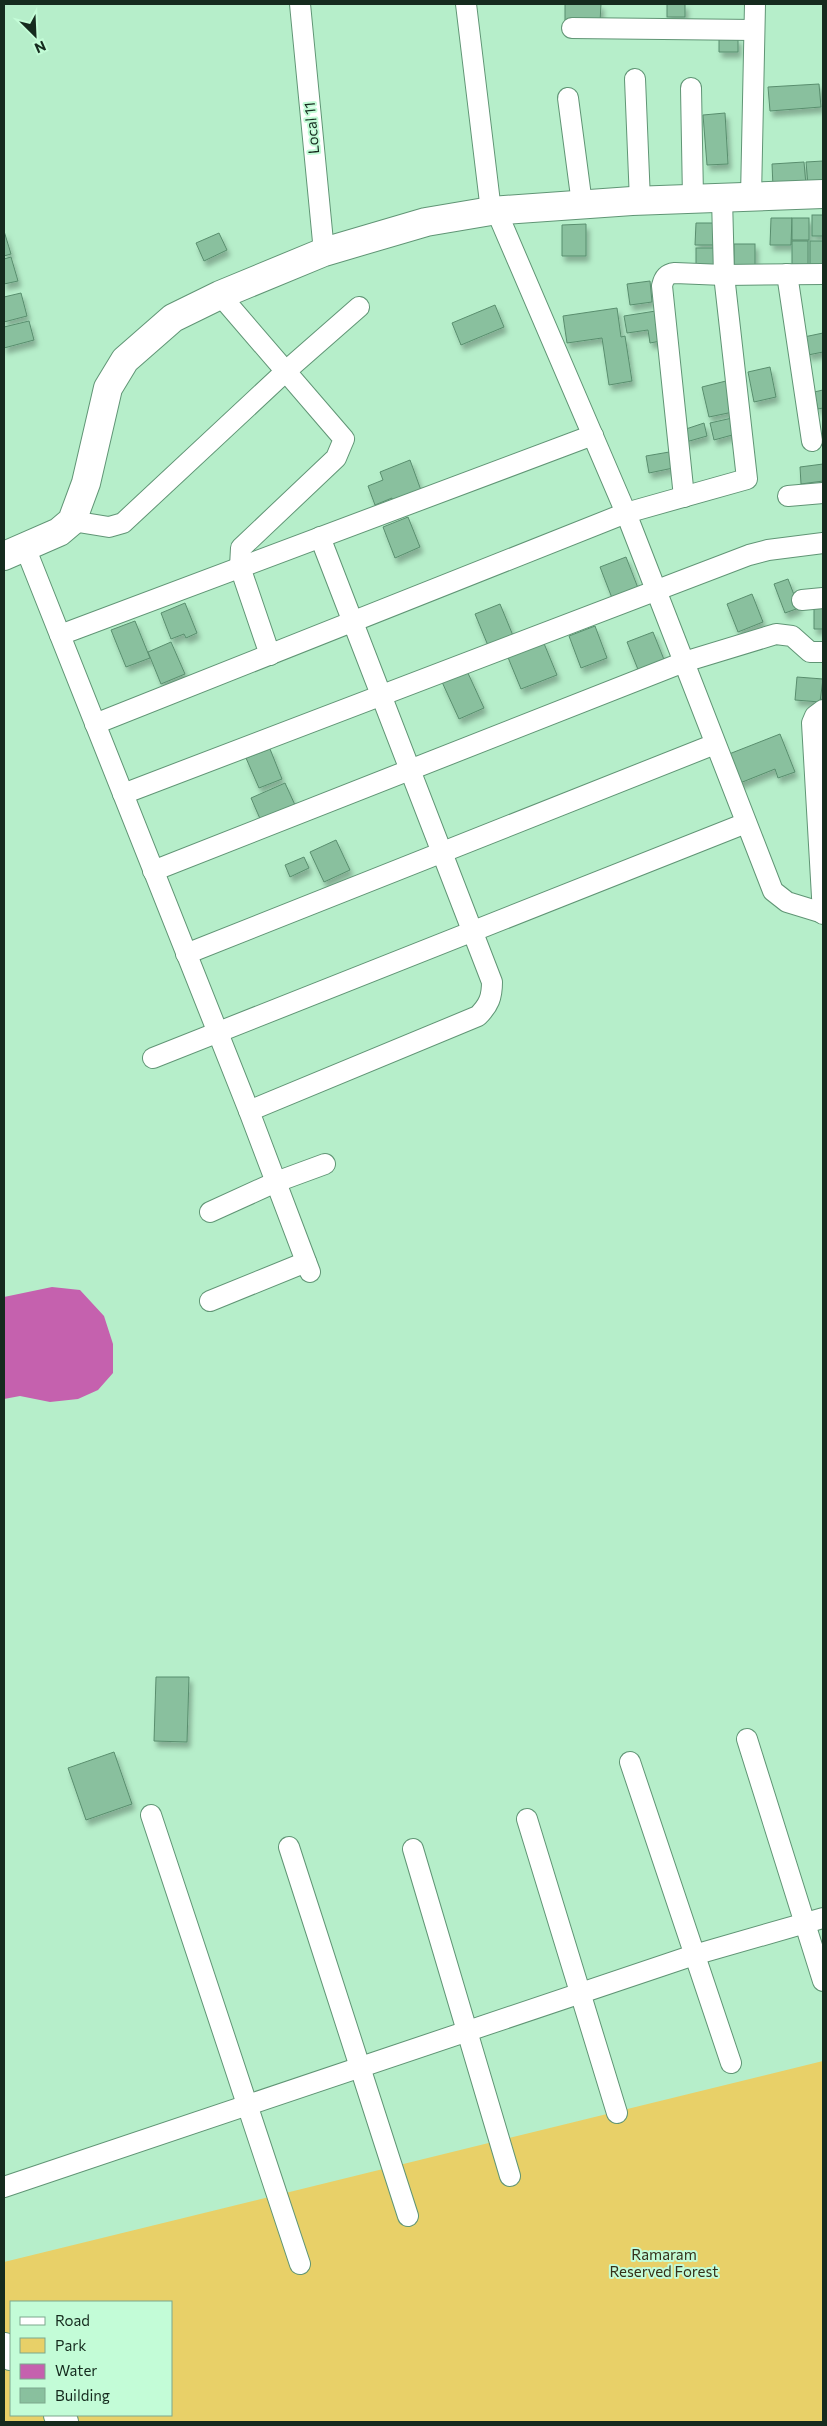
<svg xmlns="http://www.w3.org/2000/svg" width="827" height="2426" viewBox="0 0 827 2426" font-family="Commissioner,sans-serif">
  <defs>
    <filter id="shadow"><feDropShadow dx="3" dy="5.5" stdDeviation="2.5" flood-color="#0004"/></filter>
  </defs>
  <rect width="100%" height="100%" fill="#b6eeca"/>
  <!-- green -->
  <path fill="#e8d068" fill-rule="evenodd" d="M823 2061V2422H4V2262ZM11 2302H171V2415H11Z"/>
  <!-- water -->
  <path fill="#c561ae" d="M52 1287 80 1290 104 1316 113 1344V1373L98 1390 78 1399 50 1402 20 1396 4 1399V1297Z"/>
  <!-- building -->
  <g fill="#89c09e" stroke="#598e6e" filter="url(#shadow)">
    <path d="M565 4H601L600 22 565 21Z"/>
    <rect x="667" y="4" width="18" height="13"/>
    <path d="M738 38V52H719V39Z"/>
    <path d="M819 84 821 107 770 111 768 87Z"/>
    <path d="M725 113 728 164 707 165 703 115Z"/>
    <path d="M823 161V184L808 185 806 162Z"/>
    <path d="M804 162 806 185 773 187 772 164Z"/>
    <rect x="812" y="215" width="11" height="21"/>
    <path d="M771 218H792L791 245H770Z"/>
    <rect x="792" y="218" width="17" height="22"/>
    <path d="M696 223H721L720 245H695Z"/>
    <path d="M586 224V256H562V225Z"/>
    <path d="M4 231 11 254 4 256Z"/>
    <path d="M219 233 227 250 204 261 196 243Z"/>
    <rect x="792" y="241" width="16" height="27"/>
    <rect x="810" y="241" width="13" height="27"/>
    <rect x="734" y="244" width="21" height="26"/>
    <rect x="696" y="248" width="24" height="23"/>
    <path d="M11 257 18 281 4 284V259Z"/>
    <path d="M650 281 652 302 630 305 627 284Z"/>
    <path d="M21 293 27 316 4 322V297Z"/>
    <path d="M495 305 504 327 461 345 452 323Z"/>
    <path d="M617 308 621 337 625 336 632 381 609 385 602 338 567 343 563 316Z"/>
    <path d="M662 310 666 340 650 343 648 330 627 333 624 316Z"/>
    <path d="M29 321 34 340 4 348V327Z"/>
    <path d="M823 333V352L808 355 804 337Z"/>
    <path d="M770 367 776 397 754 402 748 372Z"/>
    <path d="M726 381 733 412 709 417 702 387Z"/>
    <path d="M823 390V408L818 409 814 392Z"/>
    <path d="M732 418 736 434 714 440 710 423Z"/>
    <path d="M704 423 707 436 686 442 683 430Z"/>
    <path d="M675 451 678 467 649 473 646 456Z"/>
    <path d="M410 460 422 493 394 503 392 498 375 505 368 486 383 480 380 472Z"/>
    <path d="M823 464V481L801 484 800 467Z"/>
    <path d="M408 517 420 547 395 558 383 527Z"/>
    <path d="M626 557 638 588 612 598 600 567Z"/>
    <path d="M788 579 799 608 785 613 774 584Z"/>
    <path d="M752 594 763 622 738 632 727 604Z"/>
    <path d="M185 603 197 633 186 638 184 634 171 639 161 613Z"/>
    <path d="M500 604 514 638 489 648 475 614Z"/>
    <path d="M823 604V629H814V605Z"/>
    <path d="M135 621 150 658 126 667 111 630Z"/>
    <path d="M595 626 607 658 581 668 569 636Z"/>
    <path d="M653 632 665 662 639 672 627 642Z"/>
    <path d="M543 641 557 675 521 689 507 655Z"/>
    <path d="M171 642 185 674 161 684 148 652Z"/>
    <path d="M467 671 484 708 459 719 442 682Z"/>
    <path d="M797 677 823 679 820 702 795 700Z"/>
    <path d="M780 734 795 772 778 778 775 769 735 785 724 756Z"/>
    <path d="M270 749 282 779 259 788 246 758Z"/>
    <path d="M285 783 295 805 261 821 251 798Z"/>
    <path d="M336 840 350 870 324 882 310 852Z"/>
    <path d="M304 857 309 868 290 877 285 865Z"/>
    <path d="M156 1677H189L187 1742 154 1741Z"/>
    <path d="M114 1752 132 1804 86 1820 68 1768Z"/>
  </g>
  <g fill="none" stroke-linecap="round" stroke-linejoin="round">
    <!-- street casing -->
    <g stroke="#609575" stroke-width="22">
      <g id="street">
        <path d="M300 4 324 252"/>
        <path d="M466 4 491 211"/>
        <path d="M572 28 754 30"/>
        <path d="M635 79 640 201"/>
        <path d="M691 88 693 198"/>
        <path d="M568 98 582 204"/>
        <path d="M751 197 755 4"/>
        <path d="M496 210 626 513 773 891 787 902 823 913"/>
        <path d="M787 274 812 441"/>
        <path d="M220 295 344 439 336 458 241 548 240 567 270 655"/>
        <path d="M788 496 823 493"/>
        <path d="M684 497 662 286C664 277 667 274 675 273L724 275 823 274"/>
        <path d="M72 521 109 527 123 523 286 371 359 307"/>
        <path d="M25 547 249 1111 310 1272"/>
        <path d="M802 600 823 598"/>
        <path d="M60 635 593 435"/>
        <path d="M823 710 815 716 812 723 823 914"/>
        <path d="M95 724 626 513 747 479 724 275 722 198"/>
        <path d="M123 794 749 555 768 550 823 543"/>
        <path d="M153 871 684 662 776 634 792 636 810 652H823"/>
        <path d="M186 954 715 744"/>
        <path d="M153 1058 746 823"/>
        <path d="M249 1111 478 1016C489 1005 492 997 492 982L320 537"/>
        <path d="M210 1212 276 1182 325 1164"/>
        <path d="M210 1301 306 1262"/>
        <path d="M747 1739 823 1981"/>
        <path d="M630 1762 731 2063"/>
        <path d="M151 1815 300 2264"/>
        <path d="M527 1819 617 2113"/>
        <path d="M289 1847 408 2216"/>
        <path d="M413 1849 510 2176"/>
        <path d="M4 2187 694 1955 823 1918"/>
      </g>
    </g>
    <!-- secondary casing -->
    <g stroke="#609575" stroke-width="30">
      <g id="secondary">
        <path d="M4 556 59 532 72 521 86 483 108 388 125 360 173 318 220 295 324 252 426 222 491 211 632 201 823 194"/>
        <path d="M4 2347 11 2356"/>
        <path d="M58 2415 64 2422"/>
      </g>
    </g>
    <!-- street -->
    <use href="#street" stroke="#fff" stroke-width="20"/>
    <!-- secondary -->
    <use href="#secondary" stroke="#fff" stroke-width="28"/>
  </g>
  <g text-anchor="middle" stroke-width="4" stroke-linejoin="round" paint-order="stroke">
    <!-- street labels -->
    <g font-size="15" fill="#152b1e" stroke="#c3fcd7">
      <text transform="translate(312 128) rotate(-95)" y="5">Local 11</text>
    </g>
    <!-- park labels -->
    <g font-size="15" fill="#353019" stroke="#c3fcd7">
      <text x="664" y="2260">Ramaram<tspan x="664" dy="17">Reserved Forest</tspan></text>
    </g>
  </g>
  <!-- border -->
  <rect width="827" height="2426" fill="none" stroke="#152b1e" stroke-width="10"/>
  <!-- legend -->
  <rect x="10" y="2301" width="162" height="115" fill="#c3fcd7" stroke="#7da88d"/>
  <rect x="20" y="2317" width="25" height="8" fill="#ffffff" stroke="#7da88d"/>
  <text x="55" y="2326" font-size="15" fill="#152b1e">Road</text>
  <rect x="20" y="2338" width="25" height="15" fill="#e8d068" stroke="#7da88d"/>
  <text x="55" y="2351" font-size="15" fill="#152b1e">Park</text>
  <rect x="20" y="2364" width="25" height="15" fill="#c561ae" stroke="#7da88d"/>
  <text x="55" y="2376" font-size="15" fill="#152b1e">Water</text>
  <rect x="20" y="2388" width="25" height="15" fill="#89c09e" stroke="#7da88d"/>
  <text x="55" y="2401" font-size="15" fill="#152b1e">Building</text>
  <!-- north arrow -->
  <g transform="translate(35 35) rotate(156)" stroke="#c3fcd7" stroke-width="4" paint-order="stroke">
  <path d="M0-4L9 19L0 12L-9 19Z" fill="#152b1e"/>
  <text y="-8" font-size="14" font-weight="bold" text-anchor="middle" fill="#152b1e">N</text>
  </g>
</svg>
